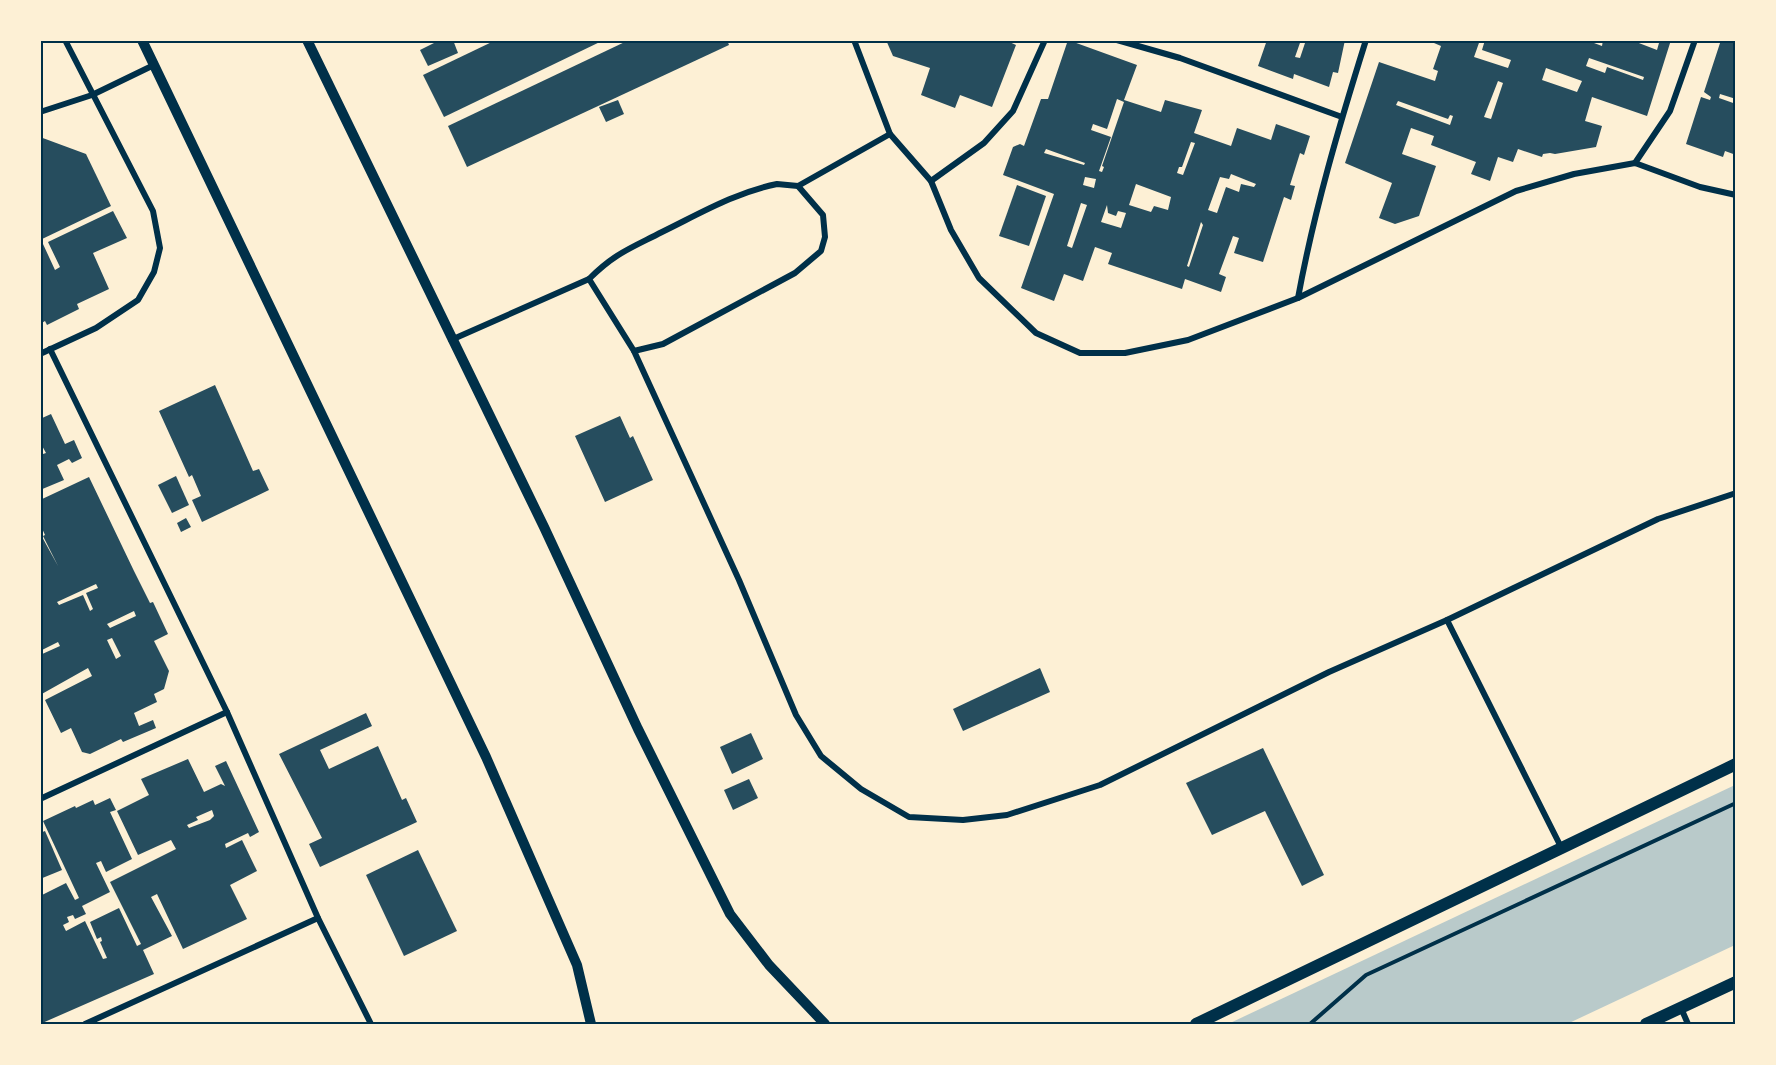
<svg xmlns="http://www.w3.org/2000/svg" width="1776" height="1065" viewBox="0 0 1776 1065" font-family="'Exo 2',sans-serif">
  <rect width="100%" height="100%" fill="#fdf0d5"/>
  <!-- green -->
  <path fill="#b9caca" d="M1735 785V945L1567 1024H1228Z"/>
  <!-- building -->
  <g fill="#264d5e" fill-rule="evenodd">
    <path d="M440 40H453L458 53 428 66 420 50Z"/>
    <path d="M496 40H604L444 117 423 75Z"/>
    <path d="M629 40H727L729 45 467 167 448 126Z"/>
    <path d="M886 40H1005L1016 45 992 107 960 95 955 108 921 95 930 68 893 56Z"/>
    <path d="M1068 40 1137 65 1124 100 1161 112 1165 100 1202 110 1194 133 1231 146 1237 128 1271 140 1276 124 1310 136 1304 155 1300 153 1290 185 1295 186 1291 200 1284 197 1263 262 1234 253 1239 238 1233 236 1219 274 1226 277 1221 292 1185 279 1182 289 1108 264 1112 253 1095 247 1083 281 1064 274 1054 301 1021 288 1054 194 1003 175 1013 147 1020 144 1024 146 1041 99H1048ZM1117 99 1124 102 1102 166 1104 167 1102 172 1099 171 1111 137 1091 130 1093 124 1107 129ZM1191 142 1195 143 1183 175 1177 173 1179 167H1182ZM1046 149 1085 163 1084 165 1044 153ZM1231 174 1256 184 1254 187 1241 184 1239 192 1226 187 1217 213 1208 210 1220 177 1229 179ZM1085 177 1096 179 1094 188 1083 185ZM1136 184 1171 197 1168 210 1154 206 1151 212 1129 205ZM1081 203 1087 205 1072 248 1067 246ZM1107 205 1108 213 1116 216 1118 211 1126 213 1121 228 1101 222ZM1201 222 1203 225 1189 267 1187 266Z"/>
    <path d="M1267 40H1301L1295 57 1300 58 1306 40H1345L1338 73 1333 72 1329 87 1294 74 1293 79 1258 66Z"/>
    <path d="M1427 40H1480L1474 57 1508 68 1511 60 1482 50 1485 40H1595L1594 43 1602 46 1603 40H1631L1657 50 1659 43 1651 40H1671L1647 116 1592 97 1585 121 1602 126 1596 147 1555 154 1550 153 1543 154 1542 157 1518 149 1513 162 1498 157 1490 181 1471 174 1476 162 1431 145 1434 136 1411 128 1402 154 1436 166 1419 216 1395 224 1379 218 1392 183 1345 163 1379 62 1435 81 1438 71 1433 69 1441 46ZM1589 58 1644 77 1643 80 1607 67 1605 73 1586 66ZM1546 68 1582 81 1577 92 1542 80ZM1498 81 1503 83 1491 119 1484 117ZM1398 101 1448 119 1450 115 1453 116 1450 125 1396 105Z"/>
    <path d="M1721 40H1736V99L1720 94 1719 98 1736 104V155L1725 151 1723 157 1686 144 1701 97 1710 100 1711 97 1704 92Z"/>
    <path d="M618 100 624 114 606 122 599 107Z"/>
    <path d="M40 137 86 154 111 206 40 240Z"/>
    <path d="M1017 185 1046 196 1029 246 999 236Z"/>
    <path d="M113 211 127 238 93 253 109 289 77 304 79 309 47 325 45 321 40 324V245L43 244 55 270 60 267 48 242Z"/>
    <path d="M215 385 253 471 259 469 269 490 202 522 192 500 201 496 192 475 189 477 159 411Z"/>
    <path d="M51 414 65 444 74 440 82 458 72 463 69 459 57 465 64 480 40 490V455L46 453 40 442V419Z"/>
    <path d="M620 416 630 438 633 436 653 480 605 502 575 436Z"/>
    <path d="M176 476 189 505 172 513 158 485Z"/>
    <path d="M89 477 134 571 150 603 153 602 168 634 154 641 169 671 164 689 154 694 157 702 134 713 139 726 153 720 156 728 123 742 121 739 90 754 82 752 71 728 61 733 45 700 92 676 88 668 40 695V655L60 646 58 642 40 651V528L43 533 41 535 58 566 43 536 45 535 40 524V500ZM96 584 98 588 86 593 93 609 90 611 83 595 59 605 57 602ZM134 611 136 616 110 628 107 624ZM112 638 121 656 116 659 107 640Z"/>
    <path d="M186 518 191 527 181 532 177 523Z"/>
    <path d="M1040 668 1050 692 963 731 953 709Z"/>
    <path d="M366 713 372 726 320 750 329 769 378 746 402 800 406 798 417 822 320 867 309 844 322 838 279 754Z"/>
    <path d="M751 733 763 759 732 774 720 747Z"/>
    <path d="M1263 748 1324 875 1302 886 1265 811 1212 835 1186 783Z"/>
    <path d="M188 759 204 792 221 784 225 786 215 766 226 761 259 832 250 837 248 833 225 844 226 848 242 840 257 871 230 885 247 919 183 949 157 894 151 897 172 936 143 950 154 974 40 1024V896L66 883 75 900 79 898 43 821 75 806 76 808 93 800 95 805 110 798 116 810 110 812 132 859 106 872 101 861 96 863 110 892 82 906 86 914 75 919 73 915 67 917 69 922 63 925 66 931 85 921 103 959 107 958 100 942 102 941 101 937 97 939 90 922 119 908 137 946 141 944 110 882 176 849 171 840 138 855 117 811 149 795 141 779ZM212 810 214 816 210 820 189 828 187 825 198 820 196 817Z"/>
    <path d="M749 779 758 798 733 810 724 790Z"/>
    <path d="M45 831 62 870 40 879V833Z"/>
    <path d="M418 850 457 931 404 956 366 875Z"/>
  </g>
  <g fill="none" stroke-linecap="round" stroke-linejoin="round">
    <!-- path -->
    <path stroke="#003049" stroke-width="4" d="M1310 1024 1366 975 1736 803"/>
    <!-- minor -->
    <g stroke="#003049" stroke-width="6">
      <path d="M854 40 890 134 931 181 951 230 979 278 1036 333 1080 353H1125L1188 340 1298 298 1516 191 1574 174 1635 163 1700 187 1736 195"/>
      <path d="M1117 40 1180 58 1342 117"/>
      <path d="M40 112 92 95 154 65"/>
      <path d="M1635 163 1670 111 1695 40"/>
      <path d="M931 181 984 143 1013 111 1045 40"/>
      <path d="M777 184 798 186 823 215 825 237 821 251 795 273 663 344 634 351 589 279C615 253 631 248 662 232 701 213 734 193 777 184Z"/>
      <path d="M798 186 890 134"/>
      <path d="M1298 298C1314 211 1339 126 1366 40"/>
      <path d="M451 340 589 279"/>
      <path d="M50 349 227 712 318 918 371 1024"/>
      <path d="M634 351 739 580 796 715 821 756 861 789 909 817 963 820 1007 815 1100 785 1329 672 1447 620 1658 519 1736 493"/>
      <path d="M40 354 96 328 138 300 154 272 160 248 153 211 65 40"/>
      <path d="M1447 620 1561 847"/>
      <path d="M40 799 227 712"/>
      <path d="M1681 1008 1688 1024"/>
      <path d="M85 1024 318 918"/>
    </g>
    <!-- tertiary -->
    <g stroke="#003049" stroke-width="10">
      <path d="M142 40 486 757 577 965 591 1024"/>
      <path d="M307 40 544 527 638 729 730 914 769 965 825 1024"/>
    </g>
    <!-- secondary -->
    <g stroke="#003049" stroke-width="12">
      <path d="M1196 1024 1736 764"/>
      <path d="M1646 1024 1736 982"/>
    </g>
  </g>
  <!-- border -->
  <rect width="1776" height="1065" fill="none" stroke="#fdf0d5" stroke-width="84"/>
  <rect x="42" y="42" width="1692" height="981" fill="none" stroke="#003049" stroke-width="2"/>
</svg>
